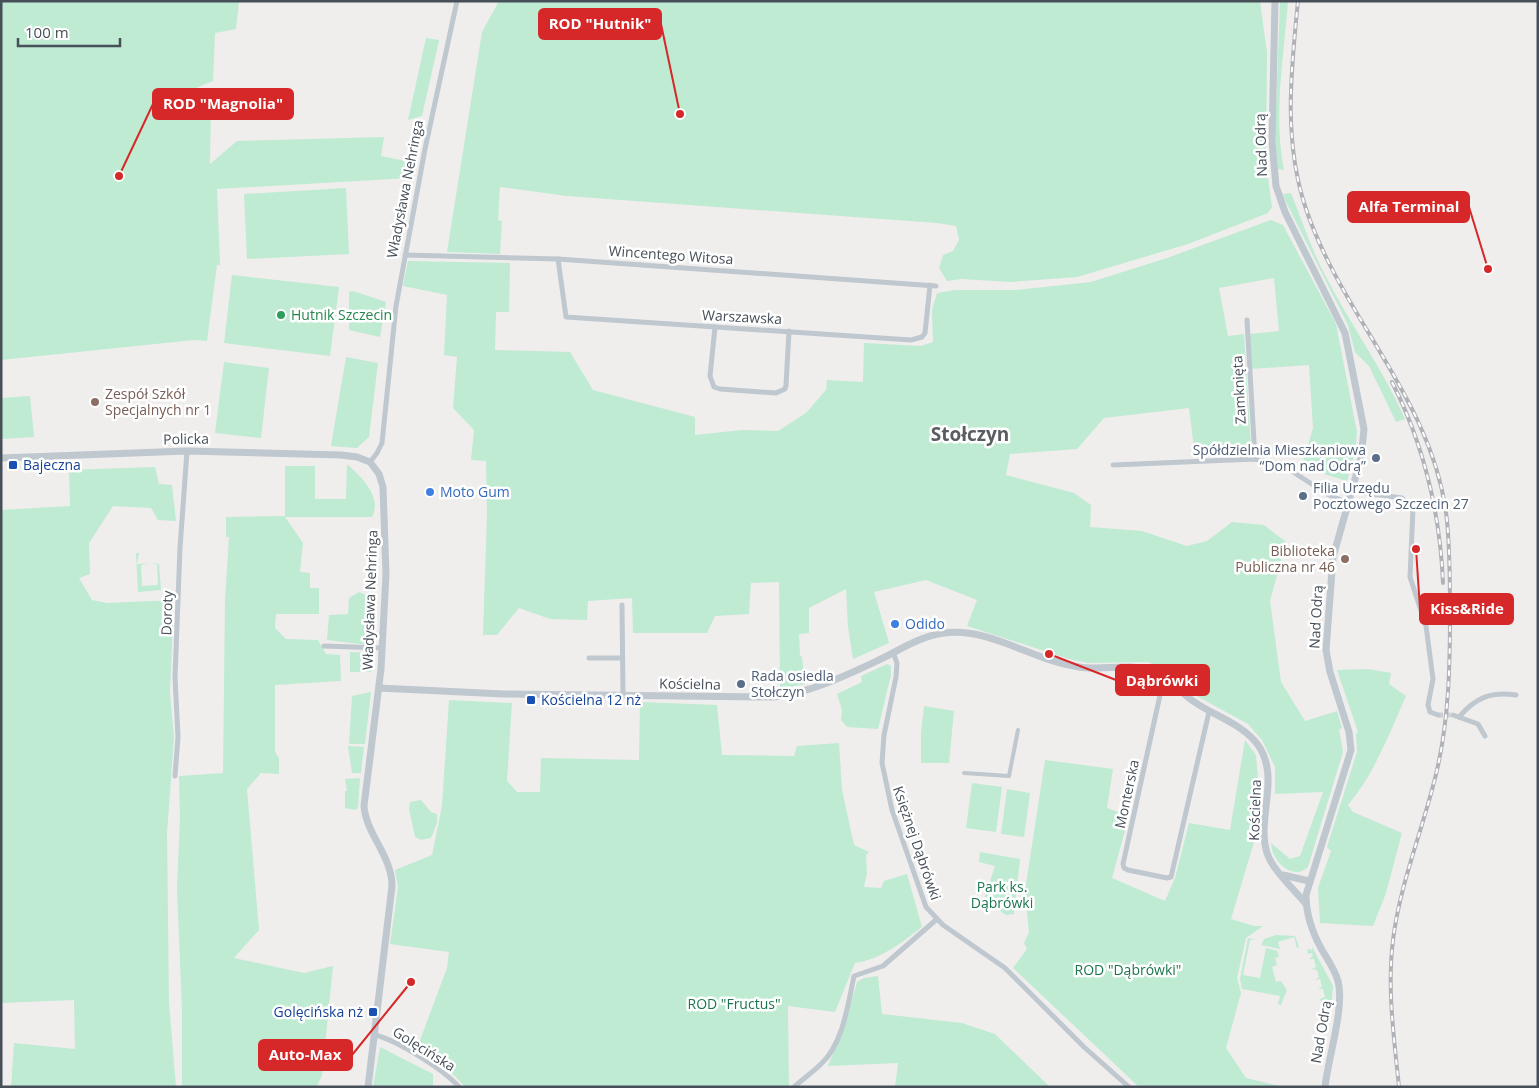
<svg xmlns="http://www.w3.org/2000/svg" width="1539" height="1088" viewBox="0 0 1539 1088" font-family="'Open Sans',sans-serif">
  <rect width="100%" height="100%" fill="#f0eded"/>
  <!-- green -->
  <g fill="#beebd2">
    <path d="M1 1H239L236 29 215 33 213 81 196 88 204 108 211 105 210 164 237 141 384 137 381 156 411 162 409 178 217 189 220 265H217L207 341 194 340 1 360Z"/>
    <path d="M499 1H1260L1267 53 1266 164 1272 207 1268 213 1188 244 1077 277 1011 282 961 279 947 281 939 268 943 255 953 251 959 240 956 226 937 223 567 196 500 187 498 220 502 221 500 254 447 252 482 32Z"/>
    <path d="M1280 1H1288C1284 56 1273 115 1284 170L1278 169 1275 136Z"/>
    <path d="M426 38 439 40 438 45 422 116 408 120Z"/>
    <path d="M346 188 349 254 247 259 244 194Z"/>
    <path d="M1291 193C1302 220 1311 249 1325 275 1350 324 1383 369 1405 419L1396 422 1369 366 1355 352 1348 325 1285 200 1283 194Z"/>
    <path d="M1271 220 1283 225 1336 324 1357 432 1355 452 1347 481 1321 473 1322 468 1303 462 1313 428 1309 365 1251 369 1250 334 1279 331 1274 278 1219 288 1228 336 1244 334 1251 447 1246 450 1194 448 1189 408 1104 418 1077 449 1010 454 1006 475 1074 493 1091 505 1090 527 1142 531 1187 546 1207 541 1232 522 1264 525 1286 542 1270 601 1281 682 1305 721 1337 711 1342 728 1339 729 1343 752 1308 867C1293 882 1271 860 1271 843L1290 859 1300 856 1323 792 1275 794V767L1262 740 1254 731 1248 724 1193 694 1167 670 1148 662 1088 663 1069 659 967 626 977 600 926 580 874 592 889 643 853 659 848 627 846 589 809 608V633L799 634 800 655 802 657 805 684 780 689 779 582 751 583 749 614 715 616 707 633H633L632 598 588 601 587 620 550 619 519 608 497 635H483L487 514 486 461 471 460 474 430 453 408 457 357 444 355 447 295 403 286 408 261 510 263 509 312H496L495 350 570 352 593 390 695 417V435L742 430 778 431 806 413 826 390 827 380 863 382 864 343 921 346 933 342 932 310 937 293 955 290H1016L1091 282 1167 258Z"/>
    <path d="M232 275 339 287 330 356 224 343Z"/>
    <path d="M353 291 386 302 380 337 349 330V292Z"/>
    <path d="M346 357 378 363 369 437 357 448 331 446Z"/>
    <path d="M224 362 269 368 261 438 215 433Z"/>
    <path d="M30 396 34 437 1 439V398Z"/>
    <path d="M347 464C360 476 383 496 372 517H285L303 543 300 572 310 573V588H319V614H276L275 628 286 639 318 640 326 654 340 655 341 681 275 685V752L279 758V774L261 773 247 789 259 930 234 958 304 973 333 966 322 1075 317 1087H182V1011L177 888 180 818 179 776 223 773 225 600 229 537H226V517L285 516V466H315V499H346Z"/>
    <path d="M155 467 159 484 172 485 176 521 158 520 151 508 113 506 89 543 90 574 79 578 92 600 107 603 174 600 170 693 174 738 167 833 169 1003 176 1087H11L14 1043 75 1049 74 1000 1 1003V510L70 506 69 470Z"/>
    <path d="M136 553H139L137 564 148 563 141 565 142 586 158 585 157 563 151 564H159L161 590 138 592Z"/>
    <path d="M359 592 373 598V643L368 645 327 640 329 615 348 614 349 598Z"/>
    <path d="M350 652 373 653 371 672H350Z"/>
    <path d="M887 664 891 666V675L878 729 847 727 841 720 842 710 837 694 862 682 861 676Z"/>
    <path d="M1368 669 1391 673 1389 684 1406 696C1389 734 1375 773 1348 805L1353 812 1402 833 1386 893 1373 926 1320 923 1318 888 1331 851 1327 847 1357 752 1356 734 1358 732 1337 670Z"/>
    <path d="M371 692 365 744H349L352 696Z"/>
    <path d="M449 700 512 703 507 781 517 792H540L541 758 639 760 640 702 717 705 722 755 794 756 797 746 839 743 842 790 854 845 869 852 866 855 867 873 864 887 881 888 884 881 907 874 922 927C901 943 882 959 855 963L835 1012 788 1006 789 1087H465L454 1075 416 1051 447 968 449 952 390 944 398 887 395 870 432 855 442 806Z"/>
    <path d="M924 706 954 711 949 763H921V732Z"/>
    <path d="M1245 740 1256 755 1258 779 1257 832 1231 919 1254 926H1263L1246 938 1237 978 1241 993 1226 1048 1246 1078 1283 1087H1139L1013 968 1027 949 1024 943 1029 932 1025 891 1045 760 1113 769 1107 808 1129 816 1112 878 1165 901 1175 878 1189 823 1230 830Z"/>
    <path d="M348 746 364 747 361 773H352Z"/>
    <path d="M360 778 358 808 355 810 345 808V791H347L345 779Z"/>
    <path d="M972 783 1002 787 996 832 966 828Z"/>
    <path d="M1007 789 1030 793 1024 837 1001 834Z"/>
    <path d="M421 800 431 812 437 814V823L431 838 421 840 415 837 409 809 410 802Z"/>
    <path d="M980 852 1020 859 1014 914 1006 915 984 900 995 866 979 862Z"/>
    <path d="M1276 935 1295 936 1299 947 1297 948 1294 937 1278 942 1280 949 1261 945 1264 939Z"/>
    <path d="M1248 938 1256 940H1250L1243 975 1260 978 1266 948 1277 951 1279 957 1275 958 1277 965 1272 967 1276 982 1281 981 1287 990 1281 1005 1278 1004 1280 996 1242 989 1240 979Z"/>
    <path d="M1312 947 1333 986 1330 1020 1326 1018 1320 999 1325 997 1323 989H1318L1322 987 1320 979 1315 980 1319 977 1317 970 1312 969 1316 967 1314 959H1309L1313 956 1312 953 1308 954 1307 949 1312 950Z"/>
    <path d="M878 976 882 1014 962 1023 995 1034 1050 1087H895L898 1063 828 1066 848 1013 857 982 864 978Z"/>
    <path d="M380 1047 433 1074V1087H373Z"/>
  </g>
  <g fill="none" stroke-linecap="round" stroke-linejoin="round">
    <!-- minor-tunnel -->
    <path stroke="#cecdcf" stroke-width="5" stroke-dasharray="5 2.5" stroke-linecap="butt" d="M1438 715H1453"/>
    <!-- pedestrian -->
    <path stroke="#bfc7cf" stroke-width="4" d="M964 773 1009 776 1018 730"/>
    <!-- minor -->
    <g stroke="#bfc7cf" stroke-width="5">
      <path d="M405 255 558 259 936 286"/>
      <path d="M558 259 566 317 911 340 922 337 925 333 930 285"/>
      <path d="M1247 320 1255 459"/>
      <path d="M715 327 710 376 714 387 720 389 776 393 785 389 786 385 789 331"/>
      <path d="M370 462 377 453 382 443 396 306 425 149 457 1"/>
      <path d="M1113 465 1255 459 1284 466 1327 494 1348 503"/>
      <path d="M1351 491 1402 498 1413 508 1410 577 1426 626 1433 679 1428 705 1430 712 1438 715"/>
      <path d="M622 605 623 695"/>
      <path d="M324 646 382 648"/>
      <path d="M893 652 897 663 896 677 884 735 882 763 892 810 926 907 943 925 1005 968 1084 1047 1129 1087"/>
      <path d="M589 658H622"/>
      <path d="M1164 677 1123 864 1124 868 1128 870 1167 878 1171 877 1209 712"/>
      <path d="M1453 715 1478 724 1485 736"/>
      <path d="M1459 717C1475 698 1491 691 1516 695"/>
      <path d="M175 776 178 737 175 677 180 548 187 451"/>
      <path d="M375 1035C397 1040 444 1070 459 1087"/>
      <path d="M794 1087C803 1079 813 1072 821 1064 843 1044 848 1004 854 976L883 966 937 919"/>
    </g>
    <!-- tertiary -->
    <g stroke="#bfc7cf" stroke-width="7">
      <path d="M1275 1 1272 141 1276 186 1285 212 1345 333 1364 429 1361 458 1333 557 1326 650 1330 672 1349 732 1351 750 1306 895C1306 914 1313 934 1322 950 1328 960 1335 970 1338 981 1345 1007 1328 1058 1325 1087"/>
      <path d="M1 458 187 451 341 455 357 457 370 462 379 474 383 487 386 574 381 669 364 806C366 834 392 856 392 886L368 1087"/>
      <path d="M379 688 503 694 774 697C812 692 847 675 881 659 901 649 921 636 944 633 991 627 1033 661 1079 667 1102 671 1127 663 1150 670 1167 675 1179 691 1193 701 1214 716 1243 724 1258 745 1281 778 1256 818 1267 853 1273 871 1294 889 1306 904"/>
      <path d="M1283 875 1309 881"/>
    </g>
    <!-- rail casing -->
    <g stroke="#b0b2b7" stroke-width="4">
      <g id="rail">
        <path d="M1298 1C1291 72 1283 140 1306 209 1343 319 1435 402 1447 521 1450 552 1450 582 1450 612 1450 665 1449 718 1437 770 1424 827 1400 882 1393 940 1387 989 1394 1038 1399 1087"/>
        <path d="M1392 382C1424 445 1440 513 1443 583"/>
      </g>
    </g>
    <!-- rail -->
    <use href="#rail" stroke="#fff" stroke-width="2" stroke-dasharray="5.5" stroke-linecap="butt"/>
  </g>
  <!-- markers -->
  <circle fill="#2e9e5b" stroke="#fff" stroke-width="2" cx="281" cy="315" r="5"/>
  <g fill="#8d6e63" stroke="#fff" stroke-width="2">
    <circle cx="95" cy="402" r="5"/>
    <circle cx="1345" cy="559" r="5"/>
  </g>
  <g fill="#5c6f8a" stroke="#fff" stroke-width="2">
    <circle cx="1376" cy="458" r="5"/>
    <circle cx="1303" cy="496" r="5"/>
    <circle cx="741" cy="684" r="5"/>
  </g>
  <g fill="#1a4fb4" stroke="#fff" stroke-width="2">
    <rect x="8" y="460" width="10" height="10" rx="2.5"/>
    <rect x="526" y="695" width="10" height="10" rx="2.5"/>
    <rect x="368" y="1007" width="10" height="10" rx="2.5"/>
  </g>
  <g fill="#3f7fe0" stroke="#fff" stroke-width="2">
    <circle cx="430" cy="492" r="5"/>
    <circle cx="895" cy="624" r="5"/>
  </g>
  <g text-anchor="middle" stroke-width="5" stroke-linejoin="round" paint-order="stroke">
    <!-- street labels -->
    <g font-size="14" fill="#474f59" stroke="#fff">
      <text transform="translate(1261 145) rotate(-92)" y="5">Nad Odrą</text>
      <text transform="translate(405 189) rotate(-79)" y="5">Władysława Nehringa</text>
      <text transform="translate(671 255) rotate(4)" y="5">Wincentego Witosa</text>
      <text transform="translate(742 317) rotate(3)" y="5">Warszawska</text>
      <text transform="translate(1239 390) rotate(-93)" y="5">Zamknięta</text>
      <text transform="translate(186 439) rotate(-1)" y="5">Policka</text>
      <text transform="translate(370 600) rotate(-88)" y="5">Władysława Nehringa</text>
      <text transform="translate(167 613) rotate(-88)" y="5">Doroty</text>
      <text transform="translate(1316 617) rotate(-87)" y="5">Nad Odrą</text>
      <text transform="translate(690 684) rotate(1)" y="5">Kościelna</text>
      <text transform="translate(1127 794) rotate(-78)" y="5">Monterska</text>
      <text transform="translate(1255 810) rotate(-88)" y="5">Kościelna</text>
      <text transform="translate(917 843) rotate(71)" y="5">Księżnej Dąbrówki</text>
      <text transform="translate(1321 1032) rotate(-80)" y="5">Nad Odrą</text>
      <text transform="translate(424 1049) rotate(32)" y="5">Golęcińska</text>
    </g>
    <!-- leisure labels -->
    <g font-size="14" fill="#27864d" stroke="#fff" text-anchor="start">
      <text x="291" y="320">Hutnik Szczecin</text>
    </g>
    <!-- education labels -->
    <g font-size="14" fill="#785e54" stroke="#fff" text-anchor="start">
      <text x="105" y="399">Zespół Szkół<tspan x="105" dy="16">Specjalnych nr 1</tspan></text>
      <text x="1335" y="556" text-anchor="end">Biblioteka<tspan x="1335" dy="16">Publiczna nr 46</tspan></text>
    </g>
    <!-- service labels -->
    <g font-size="14" fill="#4e5e75" stroke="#fff" text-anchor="start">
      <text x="1366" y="455" text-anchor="end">Spółdzielnia Mieszkaniowa<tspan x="1366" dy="16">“Dom nad Odrą”</tspan></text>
      <text x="1313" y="493">Filia Urzędu<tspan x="1313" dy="16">Pocztowego Szczecin 27</tspan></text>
      <text x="751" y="681">Rada osiedla<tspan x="751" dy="16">Stołczyn</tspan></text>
    </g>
    <!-- transit labels -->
    <g font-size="14" fill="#164399" stroke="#fff" text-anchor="start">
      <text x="23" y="470">Bajeczna</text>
      <text x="541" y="705">Kościelna 12 nż</text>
      <text x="363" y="1017" text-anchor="end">Golęcińska nż</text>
    </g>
    <!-- shop labels -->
    <g font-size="14" fill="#366cbe" stroke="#fff" text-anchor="start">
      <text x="440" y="497">Moto Gum</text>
      <text x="905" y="629">Odido</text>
    </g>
    <!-- park labels -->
    <g font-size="14" fill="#1c764f" stroke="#fff">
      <text x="1002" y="892">Park ks.<tspan x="1002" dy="16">Dąbrówki</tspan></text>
      <text x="1128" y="975">ROD "Dąbrówki"</text>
      <text x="734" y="1009">ROD "Fructus"</text>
    </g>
    <!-- district labels -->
    <g font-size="19" font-weight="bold" fill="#5a5d62" stroke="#fff">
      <text x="970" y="441">Stołczyn</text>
    </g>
  </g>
  <!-- callouts -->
  <path fill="none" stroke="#d62828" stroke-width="2" d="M680 114L661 24M119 176L153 104M1488 269L1469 207M1416 549L1420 609M1049 654L1116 680M411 982L352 1055"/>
  <g fill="#d62828" stroke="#fff" stroke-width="2">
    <circle cx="680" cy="114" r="5"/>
    <circle cx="119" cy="176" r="5"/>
    <circle cx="1488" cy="269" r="5"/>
    <circle cx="1416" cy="549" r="5"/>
    <circle cx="1049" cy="654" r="5"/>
    <circle cx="411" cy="982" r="5"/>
  </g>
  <g fill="#d62828" stroke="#d62828" stroke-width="2">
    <rect x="539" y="9" width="122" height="30" rx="5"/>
    <rect x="153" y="89" width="140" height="30" rx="5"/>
    <rect x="1348" y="192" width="121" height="30" rx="5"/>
    <rect x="1420" y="594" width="93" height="30" rx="5"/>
    <rect x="1116" y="665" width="93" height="30" rx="5"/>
    <rect x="259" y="1040" width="93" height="30" rx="5"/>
  </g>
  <g font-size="15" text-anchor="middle" font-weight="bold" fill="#fff">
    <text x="600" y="29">ROD "Hutnik"</text>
    <text x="223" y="109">ROD "Magnolia"</text>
    <text x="1409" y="212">Alfa Terminal</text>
    <text x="1467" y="614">Kiss&amp;Ride</text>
    <text x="1162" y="686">Dąbrówki</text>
    <text x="305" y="1060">Auto-Max</text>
  </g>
  <!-- border -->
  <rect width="1539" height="1088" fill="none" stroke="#474f59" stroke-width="5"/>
  <!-- scale -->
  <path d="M18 38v8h102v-8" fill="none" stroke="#474f59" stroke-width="2.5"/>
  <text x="25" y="38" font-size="15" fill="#474f59" stroke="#ffffff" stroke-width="4" paint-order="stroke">100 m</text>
</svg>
